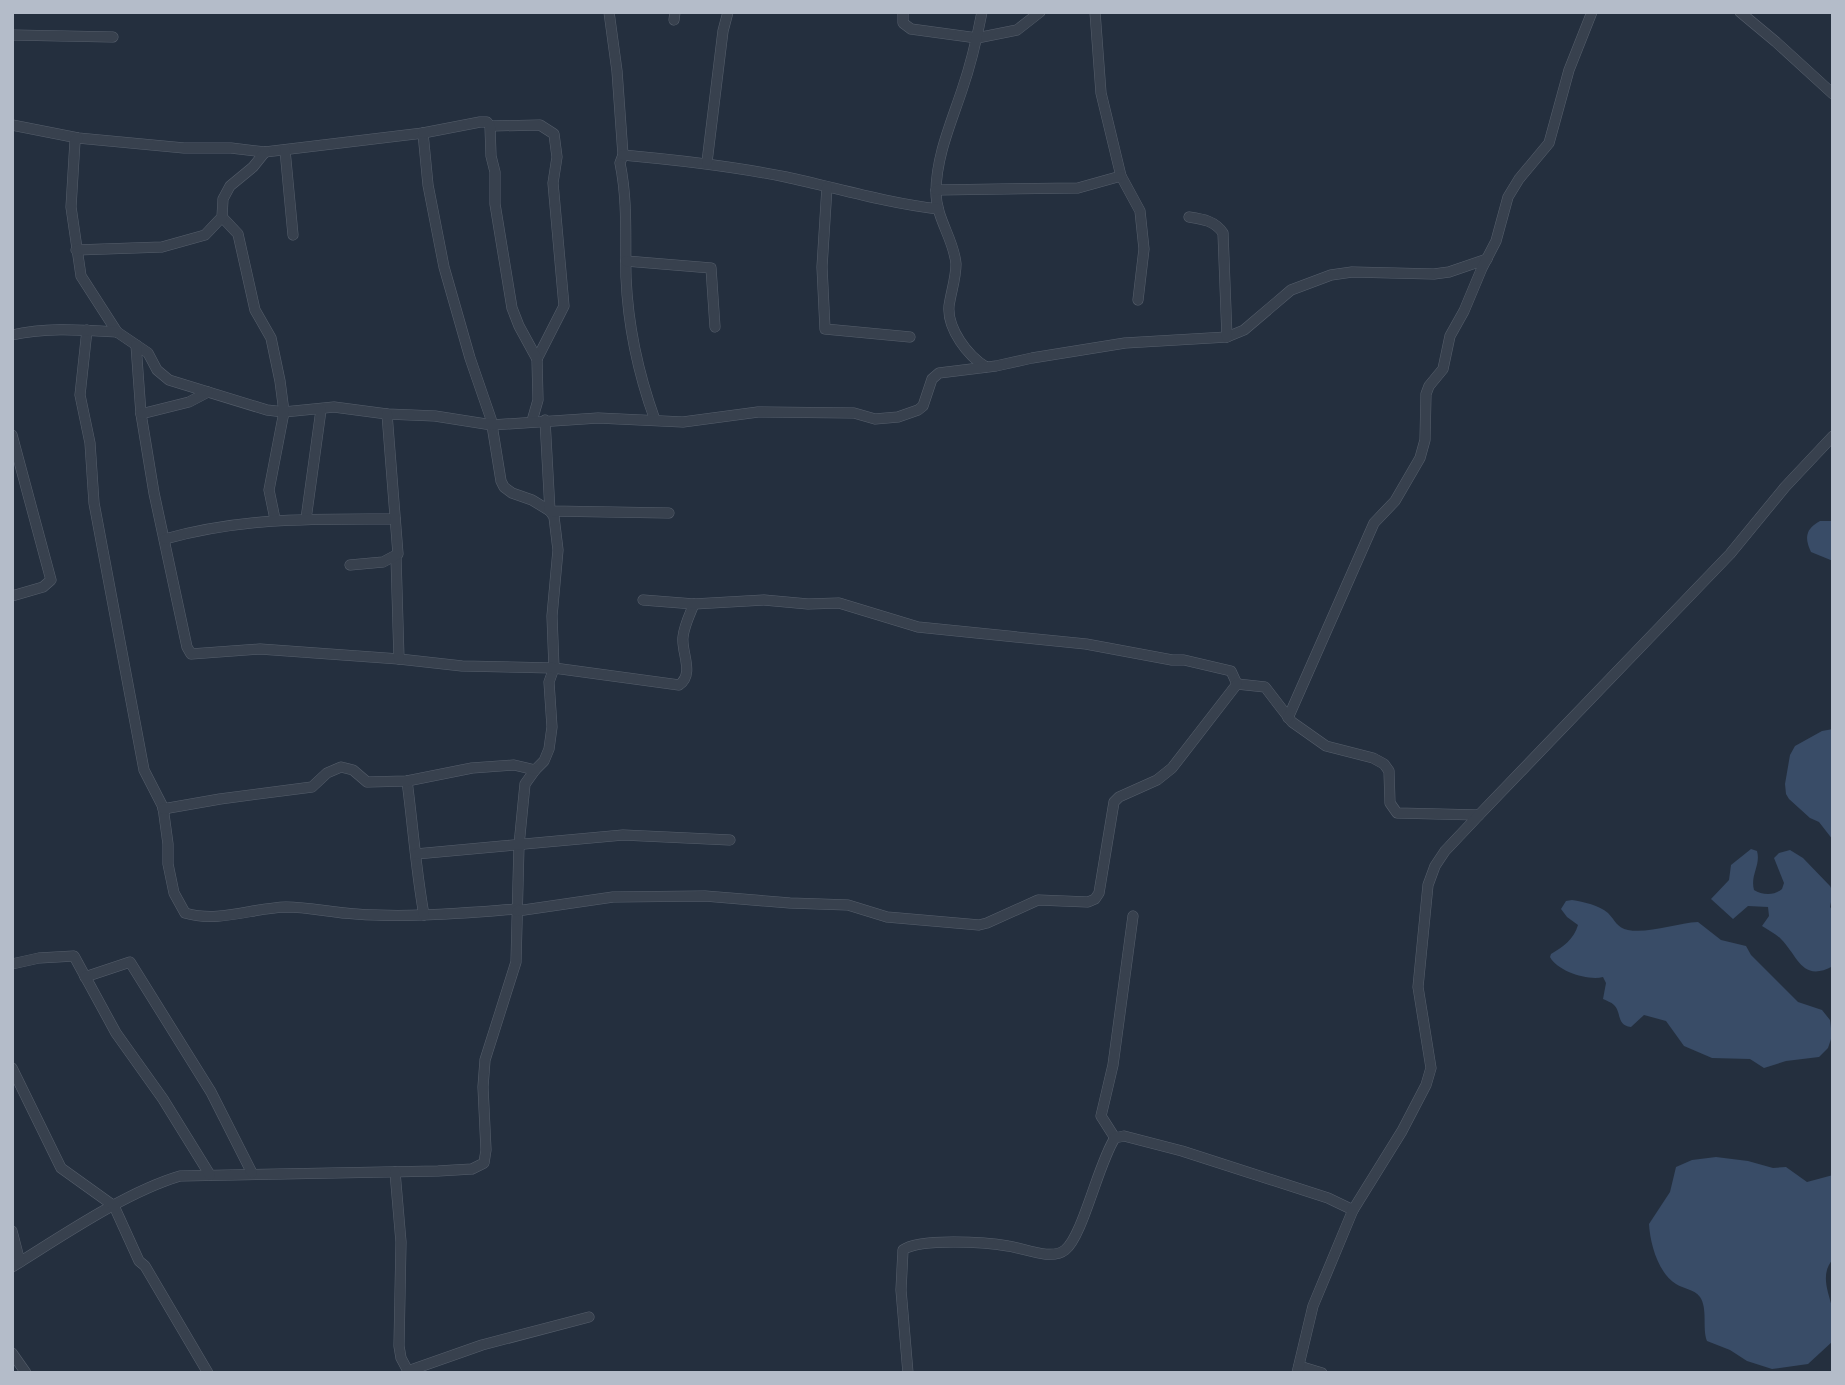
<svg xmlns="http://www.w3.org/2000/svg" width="1845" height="1385" viewBox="0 0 1845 1385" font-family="Ubuntu,sans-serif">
  <rect width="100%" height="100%" fill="#242f3e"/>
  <!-- water -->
  <g fill="#394c67">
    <path d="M1820 521H1833V561L1811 552C1804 537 1806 529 1820 521Z"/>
    <path d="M1833 729V840L1819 822 1810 818 1789 799 1786 794 1785 784 1790 755 1795 746 1822 731Z"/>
    <path d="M1751 849 1757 851C1761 865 1750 875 1754 890 1762 895 1774 896 1782 889L1784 883 1774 858 1779 853 1790 850 1803 858 1830 886 1833 892 1830 907 1833 911V966C1802 983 1798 956 1781 939 1776 934 1768 930 1762 926L1769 916 1768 907 1748 906 1733 919 1711 899 1729 880 1731 865Z"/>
    <path d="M1572 900C1584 902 1599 905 1608 913 1615 920 1617 928 1628 930 1648 934 1677 923 1698 922L1721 940 1746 946 1751 955 1798 1002 1822 1010 1830 1020 1832 1036 1828 1048 1819 1057 1786 1061 1764 1068 1750 1059 1712 1058 1684 1046 1666 1021 1644 1015 1631 1027C1616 1025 1622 1013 1614 1005 1611 1002 1607 1001 1603 999L1606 983 1603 977C1588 981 1557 971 1550 957L1551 954C1563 947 1574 939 1578 925L1567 917 1561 909 1566 901Z"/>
    <path d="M1716 1157 1748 1161 1773 1168 1786 1167 1807 1182 1833 1175V1259C1820 1274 1828 1291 1832 1307 1835 1317 1833 1331 1833 1341L1808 1364 1772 1369 1747 1361 1730 1350 1707 1341C1702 1328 1708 1309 1700 1297 1694 1289 1684 1289 1676 1284 1658 1273 1650 1243 1649 1224L1670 1192 1676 1167 1692 1160Z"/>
  </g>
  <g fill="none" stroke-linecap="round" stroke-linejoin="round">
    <!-- minor casing -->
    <g stroke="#565f6c" stroke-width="11">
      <g id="minor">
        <path d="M609 12 617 71 623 155 620 163C628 202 625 239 626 277 628 327 638 373 655 420"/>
        <path d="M903 12V23L911 29 977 38 1017 30 1040 12"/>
        <path d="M982 12C977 38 971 64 962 90 951 123 936 157 936 192 936 219 954 239 956 264 956 278 951 292 949 306 947 329 968 356 986 367"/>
        <path d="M1095 12 1101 93 1121 176 1140 211 1144 249 1138 300"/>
        <path d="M1740 12 1776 42 1833 94"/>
        <path d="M674 20 675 12"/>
        <path d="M12 35 113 37"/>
        <path d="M12 125 78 138 184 148H231L265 152 423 133 428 185 444 267 470 358 491 419 501 481 504 487 512 493 532 500 550 511 554 517 558 550 552 616 554 668 549 682 552 727 549 749 544 761 535 770 525 784 519 845 516 962 485 1060 483 1087 486 1150 484 1163 472 1169 438 1171 180 1176C126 1192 62 1236 12 1267"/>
        <path d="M490 126 540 125 554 134 557 157 553 183 564 306 537 359"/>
        <path d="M423 133 480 122H487L490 126 491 156 495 172V204L512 308 519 326 537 359 538 400 532 421"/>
        <path d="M78 138 75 141 71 207 81 276 117 332 148 353 157 370 169 380 267 410 284 412 334 407 387 414 435 416 492 425 598 418 683 422 758 412 854 413 875 419 898 417 918 410 923 406 932 379 939 373 996 366 1032 358 1125 343 1227 337 1244 330 1291 290 1331 275 1352 272 1434 274 1449 272 1487 259"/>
        <path d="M285 150 293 235"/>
        <path d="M623 155C678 160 732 166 786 177 837 188 886 203 938 209"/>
        <path d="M707 162 723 31 728 12"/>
        <path d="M827 187 822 267 825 329 910 337"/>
        <path d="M936 190 1078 188 1121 176"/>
        <path d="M222 217 238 234 255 310 271 338 280 381 284 412 269 490 275 519"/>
        <path d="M1189 217C1203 219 1215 221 1223 233L1227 337"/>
        <path d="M76 250 162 247 205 235 222 217 223 199 230 186 253 167 265 152"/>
        <path d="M626 261 711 268 715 327"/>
        <path d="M87 330 80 395 90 443 94 503 144 770 163 807 168 844V864L174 893 185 913C219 923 252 908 286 907 310 907 332 913 356 914 409 918 463 913 517 909"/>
        <path d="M12 335C47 327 82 330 117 332"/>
        <path d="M136 345 141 414 154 493 187 647 191 654 260 649 399 659 462 666 554 668 679 685C695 674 681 652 683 637 684 626 690 614 694 604"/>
        <path d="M141 414 189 402 208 392"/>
        <path d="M545 420 550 511 669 513"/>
        <path d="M12 435 51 580 43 587 12 596"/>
        <path d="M306 519 321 410"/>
        <path d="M165 539C244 517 314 519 395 519"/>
        <path d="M396 557 399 659"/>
        <path d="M350 565 383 562 398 554 387 414"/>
        <path d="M643 600 694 604 764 600 808 604 839 603 918 627 1086 644 1172 660H1184L1231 671 1237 684"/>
        <path d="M1237 684 1265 687 1292 722 1326 746 1373 758 1384 764 1389 771 1390 803 1397 813 1479 815"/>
        <path d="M1288 718 1374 523 1395 501 1420 458 1425 440 1426 394 1429 386 1443 369 1450 336 1464 311 1482 268 1496 241 1508 197 1519 179 1549 143 1569 70 1592 12"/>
        <path d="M407 781C413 826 416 871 424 915"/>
        <path d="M163 809 220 799 312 787 327 773 341 767 353 770 367 782 407 781 472 768 514 765 535 770"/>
        <path d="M416 854 623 835 730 840"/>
        <path d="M517 911 613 897 705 896 790 903 848 905 887 917 979 925 987 923 1038 900 1088 902 1095 899 1099 893 1114 802 1119 797 1157 780 1172 768 1237 684"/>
        <path d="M12 964 39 958 74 956 116 1033 163 1099 210 1175"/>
        <path d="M85 977 130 962 211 1092 252 1173"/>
        <path d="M12 1068 61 1168 114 1206 139 1261 145 1266 208 1373"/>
        <path d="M1115 1138 1101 1116 1113 1065 1133 916"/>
        <path d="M395 1172 401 1242 399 1346 401 1358 409 1373"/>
        <path d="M12 1231 20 1262"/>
        <path d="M12 1353 26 1373"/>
        <path d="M1299 1366 1322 1373"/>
        <path d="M408 1371 482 1345 589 1317"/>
        <path d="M908 1373 901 1290 903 1250C919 1238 986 1242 1008 1246 1024 1248 1051 1261 1065 1250 1083 1236 1099 1161 1115 1138L1124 1136 1182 1151 1328 1198 1353 1210"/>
        <path d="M1297 1373 1313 1306 1353 1210 1402 1131 1426 1085 1431 1068 1418 987 1428 885 1435 866 1445 851 1479 815 1730 554 1785 487 1833 436"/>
      </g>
    </g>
    <!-- minor -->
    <use href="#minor" stroke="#38414e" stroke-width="10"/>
  </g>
  <!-- border -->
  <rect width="1845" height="1385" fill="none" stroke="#b4bcc9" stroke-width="28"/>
</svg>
